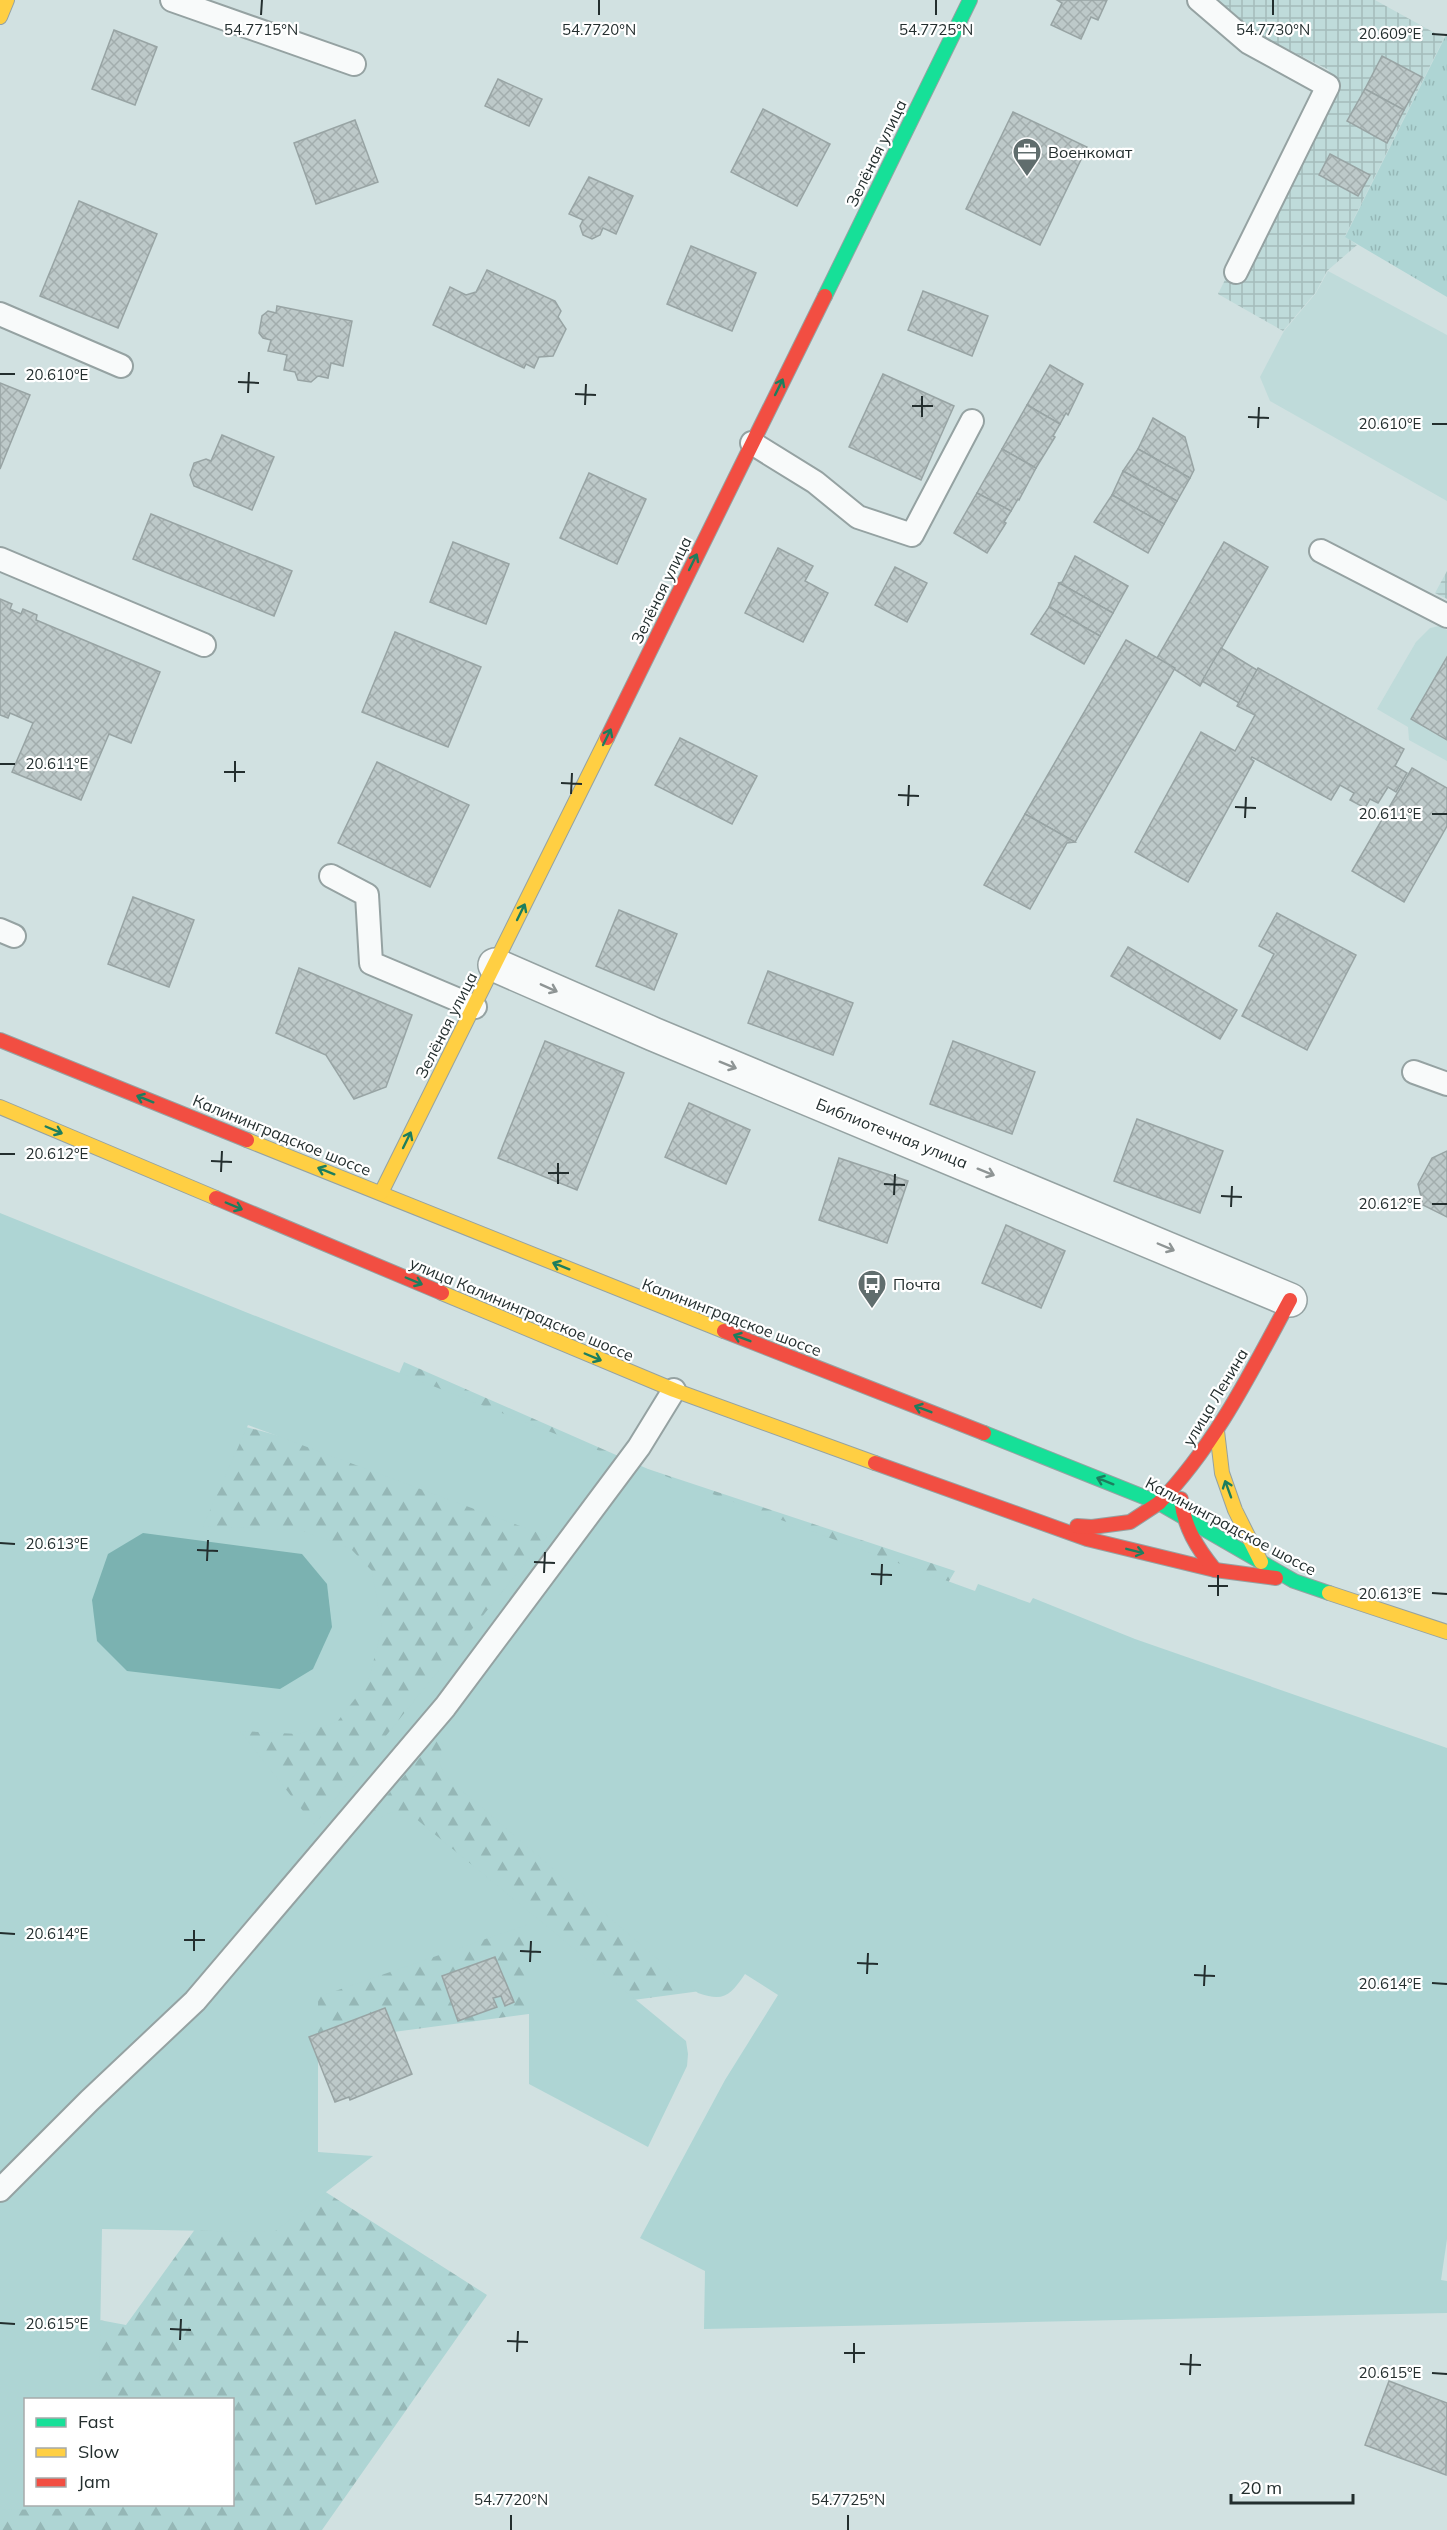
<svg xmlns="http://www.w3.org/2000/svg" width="1447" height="2530" viewBox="0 0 1447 2530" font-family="Mulish,sans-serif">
  <defs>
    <pattern id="industrial-grid" width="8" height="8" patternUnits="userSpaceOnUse" patternTransform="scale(1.5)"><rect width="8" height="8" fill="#bfdbda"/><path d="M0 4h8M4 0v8" fill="none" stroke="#a4bcbb"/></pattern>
    <pattern id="grass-tufts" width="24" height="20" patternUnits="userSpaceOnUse" patternTransform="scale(1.5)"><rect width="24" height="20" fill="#aed5d4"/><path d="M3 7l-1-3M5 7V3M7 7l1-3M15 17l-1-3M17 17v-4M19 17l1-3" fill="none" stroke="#95b7b6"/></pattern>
    <pattern id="forest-firs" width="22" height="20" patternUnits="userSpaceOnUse" patternTransform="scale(1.5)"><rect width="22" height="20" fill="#aed5d4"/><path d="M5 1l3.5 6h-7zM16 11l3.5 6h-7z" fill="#95b7b6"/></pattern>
    <pattern id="building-cross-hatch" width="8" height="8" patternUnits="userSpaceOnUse" patternTransform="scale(1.5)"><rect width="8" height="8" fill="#bdc9c9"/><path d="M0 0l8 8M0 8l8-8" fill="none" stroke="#a2adad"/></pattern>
  </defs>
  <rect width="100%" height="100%" fill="#d1e1e1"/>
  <!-- built -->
  <g fill="#bfdbda">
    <path d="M1328 271 1447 335V501L1270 401 1260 377 1284 331 1316 293Z"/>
    <path d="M1439 626 1447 630V761L1409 740 1408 727 1377 709 1416 642 1430 628Z"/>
  </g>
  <!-- industrial -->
  <g fill="url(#industrial-grid)">
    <path d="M1189 0H1375L1444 38 1345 236 1357 245 1327 271 1316 292 1283 331 1218 294 1329 70Z"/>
    <path d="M1447 571V599L1435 593Z"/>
  </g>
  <!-- grass -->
  <path fill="url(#grass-tufts)" d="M1447 33V297L1345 237Z"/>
  <!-- forest -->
  <g fill="url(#forest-firs)" fill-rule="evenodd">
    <path d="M2 1360 363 1459 404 1362 648 1469 955 1571 708 1990 266 2049Z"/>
    <path d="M310 2182 487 2295 322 2530H0V2437L62 2313 126 2325 219 2196ZM26 2400H232V2504H26Z"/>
  </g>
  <!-- park -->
  <path fill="#aed5d4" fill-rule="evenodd" d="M0 1213C323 1344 647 1473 975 1591L978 1584 1030 1603 1033 1598 1135 1639 1447 1748V2239L1441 2280 1447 2281V2313L704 2329 705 2271 640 2238 725 2080 778 1995 745 1974C730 1996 724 2002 698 1993 614 1923 533 1850 449 1780 439 1768 437 1759 444 1745L436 1739 373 1812 379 1819C393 1809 401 1810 415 1818L686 2041 688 2054 687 2066 648 2147 529 2084V1924L318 1997V2152L373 2156 274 2232 102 2229 99 2399 26 2400V2504L99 2505V2508L0 2510ZM248 1425 547 1536 314 1825 240 1731 298 1734 337 1722 368 1682 382 1629 372 1571 351 1549 300 1530 203 1526Z"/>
  <!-- water -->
  <path fill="#7bb2b1" d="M143 1533 302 1554 327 1584 332 1627 313 1669 280 1689 127 1671 97 1641 92 1600 108 1554Z"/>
  <!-- building -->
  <g fill="url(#building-cross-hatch)" stroke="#98a4a4" stroke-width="1.5">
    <path d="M1057 0H1107L1098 20 1091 17 1081 39 1051 25 1062 3Z"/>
    <path d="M114 30 157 47 135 105 92 89Z"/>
    <path d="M1382 56 1422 77 1404 110 1365 89Z"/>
    <path d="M498 79 542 99 529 126 485 106Z"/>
    <path d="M1365 89 1404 110 1387 143 1347 121Z"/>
    <path d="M763 109 830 144 797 206 731 172Z"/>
    <path d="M1013 112 1087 147 1040 245 966 209Z"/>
    <path d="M355 120 378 182 316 204 294 143Z"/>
    <path d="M1330 154 1370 175 1358 196 1319 175Z"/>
    <path d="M589 177 633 196 616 234 603 228 600 235 592 239 583 235 580 226 583 220 569 214Z"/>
    <path d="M79 201 157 234 118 328 40 296Z"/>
    <path d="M691 246 756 273 732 331 667 304Z"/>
    <path d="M487 270 555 301 561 311 558 317 566 329 553 356 539 357 534 368 526 364 524 368 433 325 450 287 466 295 476 292Z"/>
    <path d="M923 291 988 316 972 356 908 330Z"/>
    <path d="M277 306 352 321 343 366 331 363 328 378 318 376 311 382 298 380 295 372 284 370 287 355 268 351 271 340 263 338 259 333 262 316 268 311 276 313Z"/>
    <path d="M1050 365 1083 384 1068 415 1066 413 1060 424 1027 405Z"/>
    <path d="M883 374 954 406 921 480 849 447Z"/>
    <path d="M0 383 30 395 0 469Z"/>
    <path d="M1027 405 1060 424 1053 436 1055 437 1036 468 1002 449Z"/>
    <path d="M1153 418 1185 437 1194 470 1190 478 1138 449Z"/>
    <path d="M222 435 274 457 252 510 194 486 190 475 194 463 206 459 211 461Z"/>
    <path d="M1002 449 1036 468 1019 500 1018 499 1011 511 977 493Z"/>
    <path d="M1138 449 1190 478 1177 501 1123 471Z"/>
    <path d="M1123 471 1177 501 1164 524 1112 495Z"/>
    <path d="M589 473 646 499 617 564 560 538Z"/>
    <path d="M977 493 1011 511 1004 522 1006 523 987 553 954 533Z"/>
    <path d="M1112 495 1164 524 1148 553 1094 522Z"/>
    <path d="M151 514 292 571 274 616 133 559Z"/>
    <path d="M453 542 509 564 486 624 430 602Z"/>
    <path d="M1224 542 1268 567 1200 686 1157 658Z"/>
    <path d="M778 548 813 566 805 581 828 593 803 642 745 613Z"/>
    <path d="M1075 556 1128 586 1113 613 1059 583 1062 582Z"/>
    <path d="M895 567 927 583 907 622 875 605Z"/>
    <path d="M1059 583 1113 613 1100 636 1049 607Z"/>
    <path d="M0 599 12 604 10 609 21 614 23 609 37 615 36 620 160 672 131 743 109 734 81 800 12 772 33 723 10 713 8 718 0 715Z"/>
    <path d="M1049 607 1100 636 1084 664 1031 634Z"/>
    <path d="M395 632 481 667 448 747 362 712Z"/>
    <path d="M1126 640 1175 668 1075 842 1025 814Z"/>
    <path d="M1221 648 1257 670 1239 703 1202 681Z"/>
    <path d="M1447 657V740L1411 719Z"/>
    <path d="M1258 668 1404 749 1395 766 1407 773 1396 792 1388 787 1378 803 1370 799 1365 808 1350 800 1354 793 1340 785 1331 800 1252 757 1251 759 1254 761 1188 882 1135 852 1201 732 1235 751 1255 715 1237 706Z"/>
    <path d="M680 738 757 776 732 824 655 785Z"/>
    <path d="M377 762 469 805 430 887 338 843Z"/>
    <path d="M1412 768 1447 788V826L1404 902 1352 871Z"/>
    <path d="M1025 814 1075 842 1067 843 1030 909 984 885Z"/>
    <path d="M133 897 194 920 169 987 108 964Z"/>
    <path d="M619 910 677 934 654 990 596 966Z"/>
    <path d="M1277 913 1356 955 1307 1050 1242 1016 1274 954 1259 946Z"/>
    <path d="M1128 947 1237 1010 1220 1039 1111 976Z"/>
    <path d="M299 968 412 1015 386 1087 354 1099 326 1055 276 1033Z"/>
    <path d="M768 971 853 1003 833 1055 748 1023Z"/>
    <path d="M545 1041 624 1073 577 1190 498 1158Z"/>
    <path d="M953 1041 1035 1072 1012 1134 930 1104Z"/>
    <path d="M689 1103 750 1130 726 1184 665 1157Z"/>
    <path d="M1137 1119 1223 1151 1200 1213 1114 1181Z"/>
    <path d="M1447 1151V1217L1423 1205 1418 1184 1432 1158Z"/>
    <path d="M839 1158 908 1181 887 1243 819 1220Z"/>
    <path d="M1006 1225 1065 1251 1041 1308 982 1283Z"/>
    <path d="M495 1957 514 2002 505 2006 501 1996 493 1998 497 2007 458 2021 442 1976Z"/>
    <path d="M385 2008 412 2074 350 2100 349 2097 335 2102 309 2037Z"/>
    <path d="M1389 2381 1447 2403 1446 2475 1365 2445Z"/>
  </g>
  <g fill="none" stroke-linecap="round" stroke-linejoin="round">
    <!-- lane casing -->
    <g stroke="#95a2a2" stroke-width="26">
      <g id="lane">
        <path d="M172 0 354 64"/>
        <path d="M1199 0 1248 42 1328 86 1236 272"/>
        <path d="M0 314 121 366"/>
        <path d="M752 443 815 482 858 517 912 535 972 421"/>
        <path d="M1321 551 1447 616"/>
        <path d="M0 559 204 645"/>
        <path d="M331 876 367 895 371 963 475 1007"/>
        <path d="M0 930 14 936"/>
        <path d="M1414 1072 1447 1084"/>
        <path d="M0 2190 89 2101 195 2001 445 1707 639 1447 674 1390"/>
      </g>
    </g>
    <!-- street casing -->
    <g stroke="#95a2a2" stroke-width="36">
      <path id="street" d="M495 965 653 1034 1290 1300"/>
    </g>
    <!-- fast casing -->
    <g stroke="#95a2a2" stroke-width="16">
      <g id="fast">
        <path d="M825 296 970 0"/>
        <path d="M984 1433 1159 1503 1294 1581 1329 1593"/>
      </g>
    </g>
    <!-- slow casing -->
    <g stroke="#95a2a2" stroke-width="16">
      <g id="slow">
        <path d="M0 17 7 0"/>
        <path d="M0 1107 216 1198"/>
        <path d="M247 1140 724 1331"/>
        <path d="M381 1193 607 738"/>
        <path d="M442 1293 674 1390 875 1463"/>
        <path d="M1217 1431 1222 1473 1235 1510 1261 1562"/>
        <path d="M1329 1593 1447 1632"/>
      </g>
    </g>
    <!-- jam casing -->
    <g stroke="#95a2a2" stroke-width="16">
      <g id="jam">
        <path d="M607 738 825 296"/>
        <path d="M0 1040 247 1140"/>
        <path d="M216 1198 442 1293"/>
        <path d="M724 1331 984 1433"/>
        <path d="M875 1463 1087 1539 1215 1570 1276 1578"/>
        <path d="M1181 1499C1184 1527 1197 1548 1215 1570"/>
        <path d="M1159 1503C1216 1444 1251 1372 1290 1300"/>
        <path d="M1077 1526 1092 1527 1130 1522 1159 1503"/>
      </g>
    </g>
    <!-- lane -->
    <use href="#lane" stroke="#f8fafa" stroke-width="22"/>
    <!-- street -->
    <use href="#street" stroke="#f8fafa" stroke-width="33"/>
    <!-- fast -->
    <use href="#fast" stroke="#16e098" stroke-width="14"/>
    <!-- slow -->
    <use href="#slow" stroke="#ffcf43" stroke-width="14"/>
    <!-- jam -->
    <use href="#jam" stroke="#f24e42" stroke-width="14"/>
  </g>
  <!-- one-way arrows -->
  <defs><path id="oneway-shaft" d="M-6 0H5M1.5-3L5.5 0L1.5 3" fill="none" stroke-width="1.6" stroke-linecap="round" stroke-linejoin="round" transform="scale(1.5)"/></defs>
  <g stroke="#1d7e5e">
    <use href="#oneway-shaft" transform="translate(779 387) rotate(-64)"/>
    <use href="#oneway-shaft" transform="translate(693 562) rotate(-64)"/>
    <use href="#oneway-shaft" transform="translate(607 737) rotate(-64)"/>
    <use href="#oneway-shaft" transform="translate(521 912) rotate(-64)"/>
    <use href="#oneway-shaft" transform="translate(145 1099) rotate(-158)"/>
    <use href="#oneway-shaft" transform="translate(54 1130) rotate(23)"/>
    <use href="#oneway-shaft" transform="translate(407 1140) rotate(-64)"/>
    <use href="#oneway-shaft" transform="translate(326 1171) rotate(-158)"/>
    <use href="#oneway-shaft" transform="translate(234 1206) rotate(23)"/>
    <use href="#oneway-shaft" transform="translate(561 1266) rotate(-158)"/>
    <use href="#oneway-shaft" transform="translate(414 1281) rotate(23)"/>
    <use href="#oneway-shaft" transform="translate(742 1338) rotate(-159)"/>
    <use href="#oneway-shaft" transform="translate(593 1357) rotate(23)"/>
    <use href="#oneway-shaft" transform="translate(923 1409) rotate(-159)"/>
    <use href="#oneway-shaft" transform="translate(1105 1481) rotate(-158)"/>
    <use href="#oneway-shaft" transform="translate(1228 1489) rotate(-110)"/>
    <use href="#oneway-shaft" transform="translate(1135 1551) rotate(14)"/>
  </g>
  <g stroke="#8e9494">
    <use href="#oneway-shaft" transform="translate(549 988) rotate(24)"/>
    <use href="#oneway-shaft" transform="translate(728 1065) rotate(22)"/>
    <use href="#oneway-shaft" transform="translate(986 1172) rotate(22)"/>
    <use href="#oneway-shaft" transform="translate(1166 1247) rotate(23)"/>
  </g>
  <!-- ticks -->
  <path fill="none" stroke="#232e2e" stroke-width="2" d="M261 15 262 0M599 15V0M936 15V0M1273 15V0M1432 34 1447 35M0 374H15M238 382 259 383M248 393 249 372M575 394 596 395M585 405 586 384M912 406H933M922 417V396M1248 417 1269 418M1432 424H1447M1258 428 1259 407M0 764H15M224 772H245M235 782V761M561 783 582 784M571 794 572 773M898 795 919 796M908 806 909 785M1235 807 1256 808M1432 814H1447M1245 818 1246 797M0 1154H15M211 1161 232 1162M221 1172 222 1151M548 1173H569M558 1184V1163M884 1184 905 1185M894 1195 895 1174M1221 1196 1242 1197M1432 1204H1447M1231 1207 1232 1186M0 1543 15 1544M197 1550 218 1551M207 1561 208 1540M534 1562 555 1563M544 1573 545 1552M871 1574 892 1575M881 1585 882 1564M1208 1586H1228M1432 1593 1447 1594M1218 1596V1575M0 1933 15 1934M184 1940H205M194 1951V1930M520 1951 541 1952M530 1962 531 1941M857 1963 878 1964M867 1974 868 1953M1194 1975 1215 1976M1432 1983 1447 1984M1204 1986 1205 1965M0 2323 15 2324M170 2329 191 2330M180 2340 181 2319M507 2341 528 2342M517 2352 518 2331M844 2353H865M854 2363V2343M1180 2364 1201 2365M1432 2373 1447 2374M1190 2375 1191 2354M511 2530V2515M848 2530V2515"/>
  <!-- icons -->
  <defs>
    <g id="office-pin" transform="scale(1.5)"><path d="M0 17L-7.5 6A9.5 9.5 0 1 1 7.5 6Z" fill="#606d6d" stroke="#fff"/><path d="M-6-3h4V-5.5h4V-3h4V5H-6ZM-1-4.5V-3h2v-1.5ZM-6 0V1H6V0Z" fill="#fff"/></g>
    <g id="bus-pin" transform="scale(1.5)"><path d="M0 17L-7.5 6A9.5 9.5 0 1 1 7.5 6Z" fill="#606d6d" stroke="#fff"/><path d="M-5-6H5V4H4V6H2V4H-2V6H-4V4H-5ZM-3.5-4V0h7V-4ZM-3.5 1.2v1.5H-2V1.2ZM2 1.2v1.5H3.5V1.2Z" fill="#fff"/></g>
  </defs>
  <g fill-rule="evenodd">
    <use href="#office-pin" x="1027" y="152"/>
    <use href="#bus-pin" x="872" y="1284"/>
  </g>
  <g text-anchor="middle" stroke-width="4.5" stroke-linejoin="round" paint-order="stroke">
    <!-- poi labels -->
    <g font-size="16" fill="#232e2e" stroke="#fff" text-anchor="start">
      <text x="1048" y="158">Военкомат</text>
      <text x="893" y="1290">Почта</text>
    </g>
    <!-- street labels -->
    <g font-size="16" fill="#232e2e" stroke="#fff">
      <text transform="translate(876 153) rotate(-64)" y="6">Зелёная улица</text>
      <text transform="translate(661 590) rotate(-64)" y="6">Зелёная улица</text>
      <text transform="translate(446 1025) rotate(-63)" y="6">Зелёная улица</text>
      <text transform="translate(892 1133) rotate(22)" y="6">Библиотечная улица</text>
      <text transform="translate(282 1135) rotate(22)" y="6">Калининградское шоссе</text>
      <text transform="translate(522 1309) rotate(23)" y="6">улица Калининградское шоссе</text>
      <text transform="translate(732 1317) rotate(21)" y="6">Калининградское шоссе</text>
      <text transform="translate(1215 1397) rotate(-59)" y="6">улица Ленина</text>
      <text transform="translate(1231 1526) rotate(28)" y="6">Калининградское шоссе</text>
    </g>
  </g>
  <g font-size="15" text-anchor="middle" fill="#232e2e" stroke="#fff" stroke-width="4.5" stroke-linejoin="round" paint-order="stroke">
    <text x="261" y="35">54.7715°N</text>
    <text x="599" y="35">54.7720°N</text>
    <text x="936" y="35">54.7725°N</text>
    <text x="1273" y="35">54.7730°N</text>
    <text x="1390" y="39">20.609°E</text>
    <text x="57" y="380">20.610°E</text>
    <text x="1390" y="429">20.610°E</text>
    <text x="57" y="769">20.611°E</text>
    <text x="1390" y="819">20.611°E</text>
    <text x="57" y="1159">20.612°E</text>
    <text x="1390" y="1209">20.612°E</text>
    <text x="57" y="1549">20.613°E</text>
    <text x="1390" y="1599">20.613°E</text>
    <text x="57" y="1939">20.614°E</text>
    <text x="1390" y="1989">20.614°E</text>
    <text x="57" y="2329">20.615°E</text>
    <text x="1390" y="2378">20.615°E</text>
    <text x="511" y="2505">54.7720°N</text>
    <text x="848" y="2505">54.7725°N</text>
  </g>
  <!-- legend -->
  <rect x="24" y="2398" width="210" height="108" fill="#ffffff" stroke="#a7abab" stroke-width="1.5"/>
  <rect x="36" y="2418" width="30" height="9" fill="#16e098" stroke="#a7abab" stroke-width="1.5"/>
  <text x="78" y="2428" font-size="18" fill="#232e2e">Fast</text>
  <rect x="36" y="2448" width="30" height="9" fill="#ffcf43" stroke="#a7abab" stroke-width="1.5"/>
  <text x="78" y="2458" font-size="18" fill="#232e2e">Slow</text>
  <rect x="36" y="2478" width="30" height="9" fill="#f24e42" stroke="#a7abab" stroke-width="1.5"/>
  <text x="78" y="2488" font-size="18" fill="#232e2e">Jam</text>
  <!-- scale -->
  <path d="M1231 2494v9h122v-9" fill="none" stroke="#232e2e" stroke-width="3"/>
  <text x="1240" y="2494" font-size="18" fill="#232e2e" stroke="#ffffff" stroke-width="4.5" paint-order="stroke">20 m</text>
</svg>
